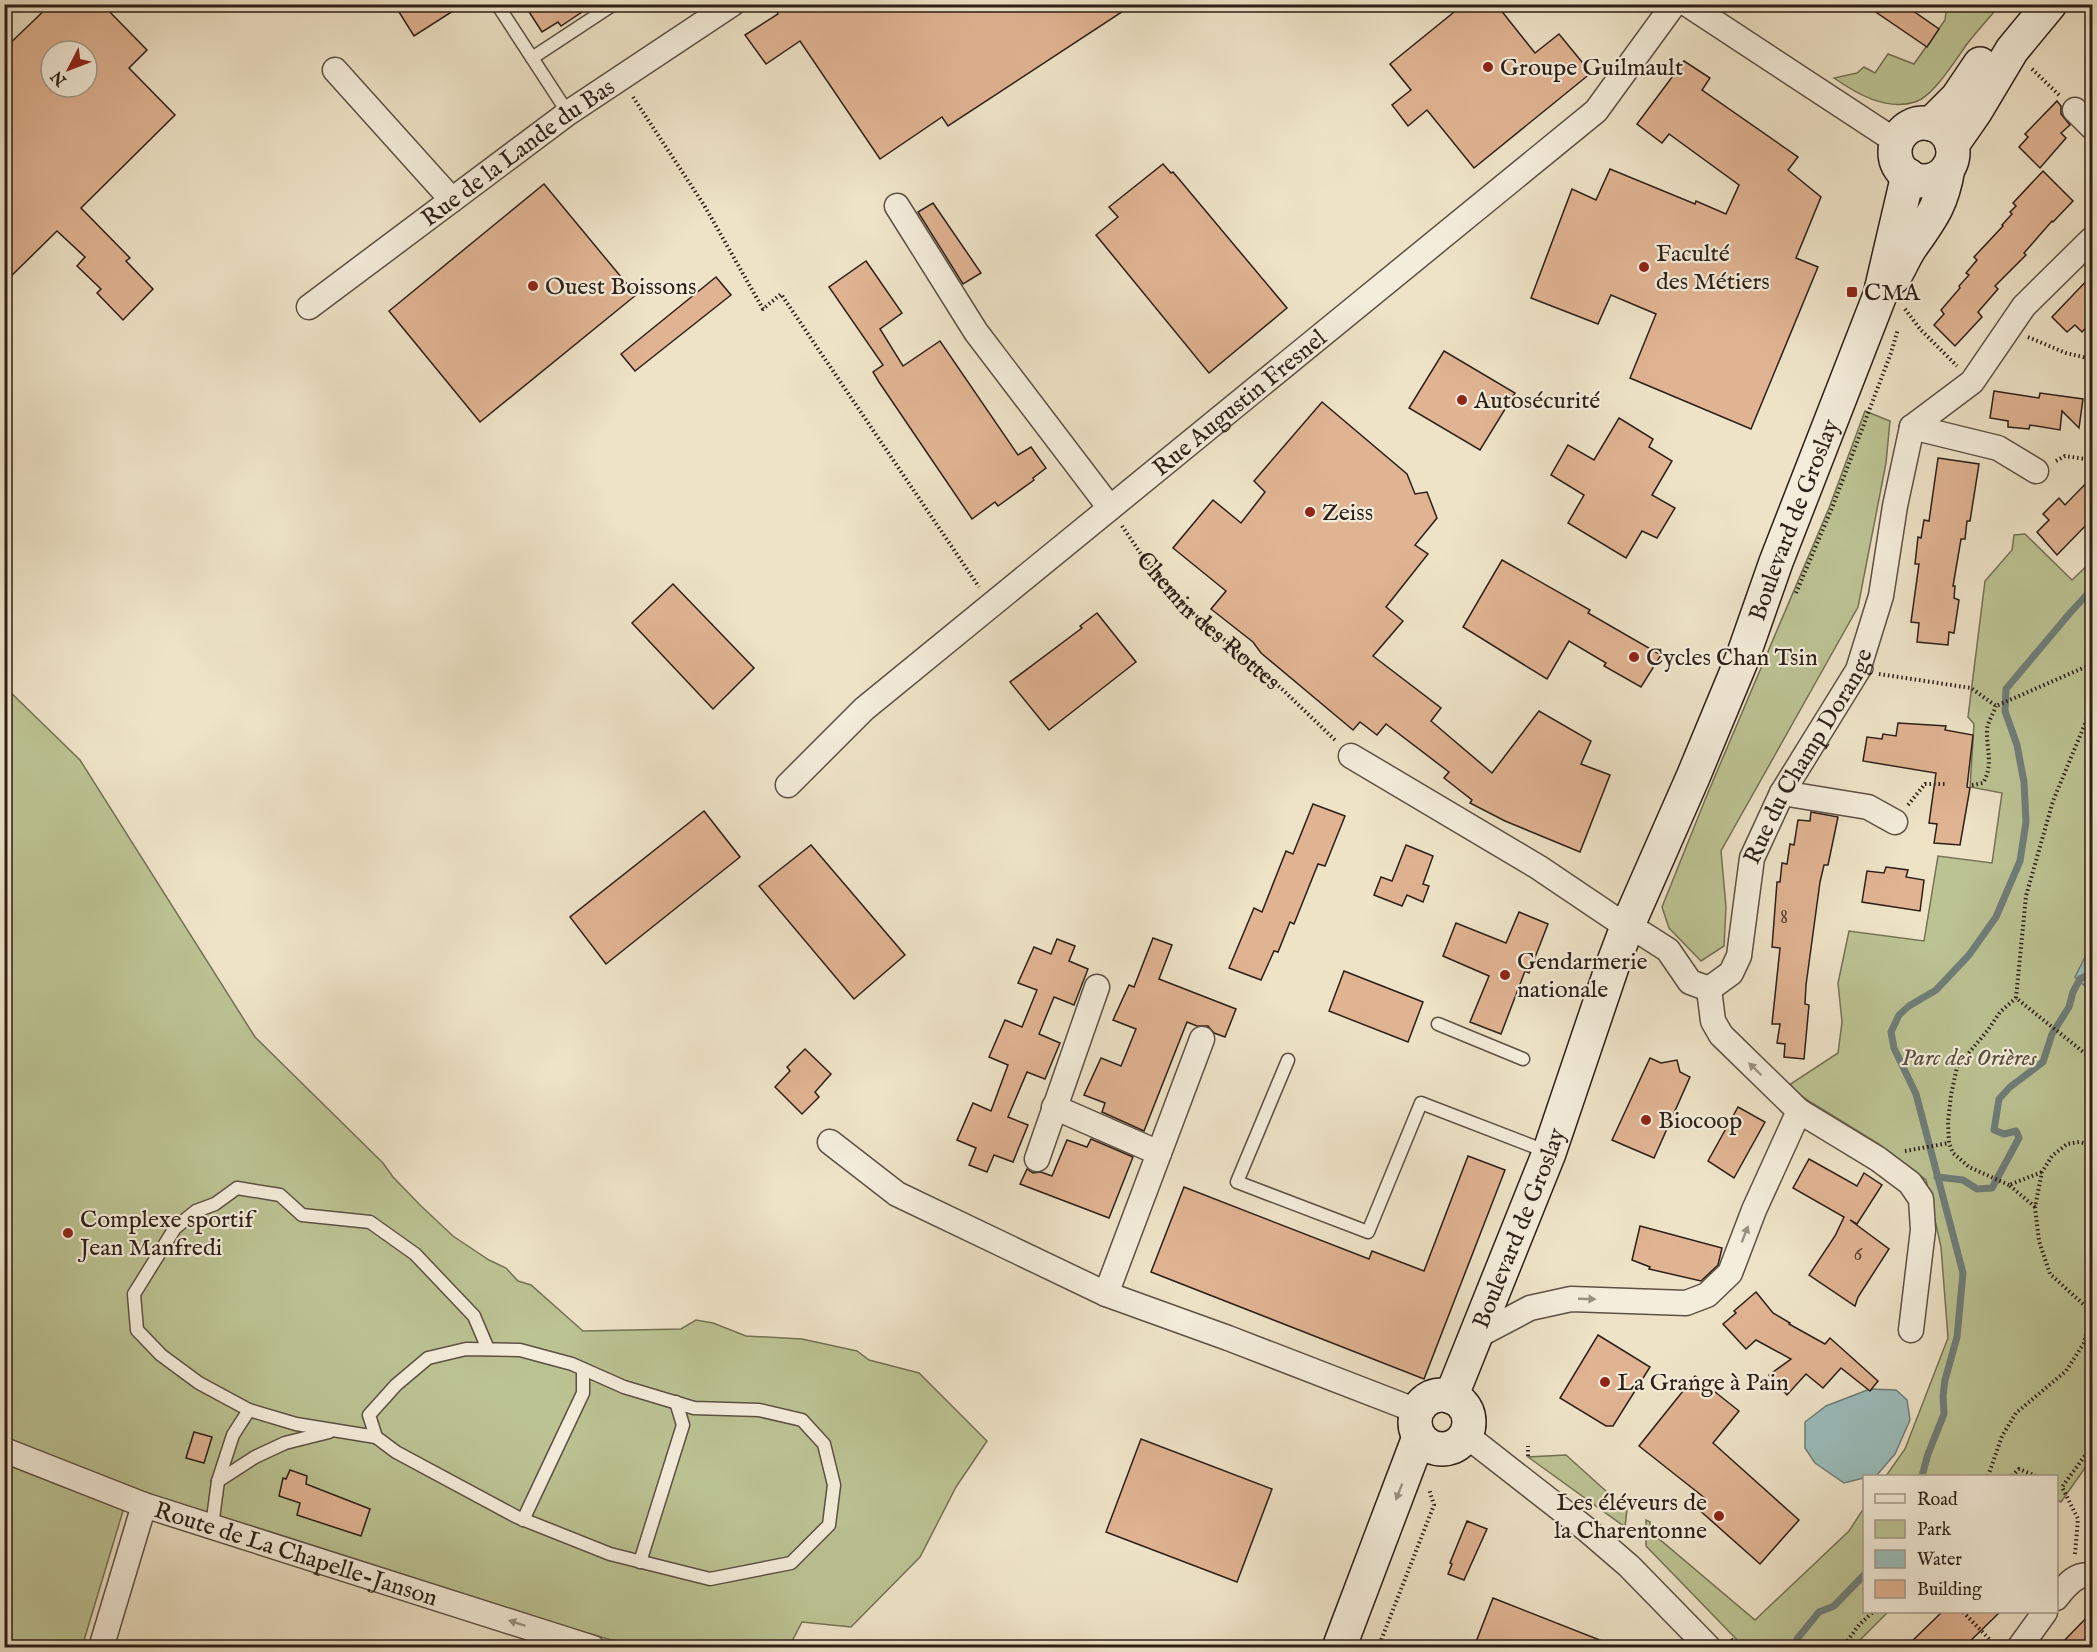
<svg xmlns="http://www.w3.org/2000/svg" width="2097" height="1652" viewBox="0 0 2097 1652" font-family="'IM FELL English',serif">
  <rect width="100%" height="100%" fill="#eee3c7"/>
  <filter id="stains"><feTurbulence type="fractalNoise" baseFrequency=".00333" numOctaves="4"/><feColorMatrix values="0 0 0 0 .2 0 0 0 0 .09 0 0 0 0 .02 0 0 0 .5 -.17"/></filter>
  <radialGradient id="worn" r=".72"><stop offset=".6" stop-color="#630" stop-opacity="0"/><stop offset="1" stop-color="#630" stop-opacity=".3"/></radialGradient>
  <!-- green -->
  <g fill="#bcc393" stroke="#747156" stroke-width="1.5">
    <path d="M1947 5H2000C1989 18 1978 30 1967 44 1956 59 1933 97 1915 102 1886 111 1857 94 1834 78L1857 73 1864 67 1875 73 1888 54 1914 64 1945 20Z"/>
    <path d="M1865 411 1890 421 1886 463 1858 607 1721 851 1726 907 1724 946 1701 961 1669 928 1662 907 1707 795 1829 508Z"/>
    <path d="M2025 534 2072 580 2092 561V1458L2061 1502 2057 1500 2056 1476H1886L1905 1449 1948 1338 1941 1247 1926 1180 1879 1144 1786 1087 1838 1053 1842 1022 1838 983 1849 931 1924 941 1938 856 1992 863 2002 793 1970 787 1974 724 1968 717 1985 581 2012 550 2014 535Z"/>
    <path d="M5 687 80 760 255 1037 383 1163 393 1177 421 1206 453 1236 489 1260 506 1268 518 1281 531 1285 583 1331 681 1329 696 1320 713 1323 746 1336 802 1339 857 1351 869 1360 919 1373 987 1441 956 1487 920 1557 851 1627 802 1622 789 1647H635L320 1554 129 1491 82 1647H5Z"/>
    <path d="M1566 1455 1627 1510 1625 1527 1528 1457Z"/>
    <path d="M1864 1508V1612H1888L1853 1647H1744L1646 1546V1520L1650 1522 1651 1532 1755 1620 1849 1531Z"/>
  </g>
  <!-- water -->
  <g fill="#9bbdbb" stroke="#6f7e7a" stroke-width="1.5">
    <path d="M2092 926V983L2085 986 2075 977 2086 955V940Z"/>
    <path d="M1870 1389 1896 1390 1907 1400 1910 1420 1895 1454 1876 1476H1864V1478L1844 1483 1815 1463 1805 1448V1422L1826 1406Z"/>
  </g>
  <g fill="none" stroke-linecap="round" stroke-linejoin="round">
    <!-- stream -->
    <g stroke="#6f7e7a" stroke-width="7">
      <path d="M1937 1177 1963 1180 1977 1189 1992 1188 2019 1138 2016 1131 2004 1134 1994 1130 1999 1099 2010 1087 2043 1062 2052 1034 2069 1007 2073 992 2080 979 2092 973"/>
      <path d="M1922 1476 1928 1454 1944 1414 1943 1396 1945 1380 1957 1337 1963 1273 1916 1094 1894 1048 1891 1032 1899 1015 1909 1006 1936 990 1969 955 1996 917 2020 861 2026 822 2024 782 2017 745 2005 711 2006 689 2070 613 2092 589"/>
      <path d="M1797 1648V1639L1819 1612 1834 1606 1864 1575"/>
    </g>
  </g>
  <!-- building -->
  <g fill="#e0b392" stroke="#2d1f18" stroke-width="1.5" fill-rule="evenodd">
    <path d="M51 4H102L147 50 129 68 175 115 81 208 130 258 126 261 153 289 123 320 97 293 101 289 77 266 85 257 57 231 4 283V49ZM51 51H87V87H51Z"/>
    <path d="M394 4H464L414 36Z"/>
    <path d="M524 4H594L561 26 558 22 542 32Z"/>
    <path d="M788 4H1134L948 126 942 117 880 159 800 41 766 64 745 35 778 14 777 12Z"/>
    <path d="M1464 4H1496L1535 53 1559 34 1591 73 1474 168 1427 110 1408 126 1392 105 1411 90 1390 64Z"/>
    <path d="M1864 4H1903L1939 29 1927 47Z"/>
    <path d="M1684 61 1710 78 1702 90 1798 157 1788 170 1821 197 1796 258 1818 267 1751 429 1630 378 1656 314 1611 295 1598 324 1531 298 1572 189 1596 200 1610 169 1695 204 1696 201 1726 214 1739 185 1669 134 1662 143 1637 124Z"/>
    <path d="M2057 101 2061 106V114L2070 125 2061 133 2066 138 2040 168 2019 147 2028 137 2025 134Z"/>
    <path d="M1163 164 1171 173 1173 172 1287 308 1209 373 1096 235 1118 217 1109 207Z"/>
    <path d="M2043 171 2073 201 2053 222 2052 221 2024 253 2026 255 1995 286 1998 289 1978 312 1982 317 1955 346 1934 325 1944 314 1941 310 1960 288 1959 286 1969 275 1966 273 1977 260 1974 257 2003 226 2002 225 2012 214 2010 212 2016 206 2013 203Z"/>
    <path d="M544 184 636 295 480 422 389 311Z"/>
    <path d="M933 203 981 273 963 284 918 212Z"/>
    <path d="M866 261 902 313 880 329 903 366 940 341 1018 455 1031 447 1046 468 1033 478 1034 480 998 506 995 502 972 519 879 382 873 372 883 365 829 287Z"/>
    <path d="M2092 275V321L2082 332 2075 325 2067 332 2052 317Z"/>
    <path d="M716 277 731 295 635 371 621 354Z"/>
    <path d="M1444 351 1515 393 1480 450 1409 408Z"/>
    <path d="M1994 391 2039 398 2040 393 2083 399 2079 428 2062 411 2060 430 2030 425 2029 429 2008 427V421L1990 418Z"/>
    <path d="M1322 402 1407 474 1415 494 1427 492 1437 518 1415 545 1428 554 1386 607 1403 621 1373 656 1441 708 1431 721 1492 773 1539 711 1591 741 1581 764 1610 775 1580 852 1505 821 1470 803 1472 800 1444 778 1449 772 1386 724 1377 735 1360 722 1353 730 1261 653 1253 642 1211 609 1226 591 1173 548 1213 500 1241 523 1265 492 1254 481Z"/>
    <path d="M1619 418 1653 439 1649 447 1672 461 1652 495 1675 508 1657 538 1642 531 1626 558 1568 523 1584 495 1551 475 1568 445 1594 460Z"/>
    <path d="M1938 458 1979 464 1970 521H1967L1965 539H1961L1953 586H1955L1954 598 1959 600 1954 633 1949 632 1948 645 1917 642 1919 623 1911 622 1919 564H1915L1918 537 1921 538 1924 520 1929 521Z"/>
    <path d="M2092 477V519L2057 555 2037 532 2049 520 2043 514 2059 498 2065 505Z"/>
    <path d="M1502 560 1590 610 1588 613 1661 655 1641 687 1604 666 1606 663 1569 641 1547 679 1463 627Z"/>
    <path d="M673 584 754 668 713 709 632 623Z"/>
    <path d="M1097 613 1136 662 1049 730 1010 682 1082 628 1080 626Z"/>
    <path d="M1898 723 1946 726 1945 730 1973 735 1967 787 1970 788 1960 845 1934 843 1937 824 1929 823 1936 773 1863 761 1867 737 1882 739 1883 734 1896 736Z"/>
    <path d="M1313 804 1345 816 1325 866 1318 864 1294 924 1290 922 1278 952 1274 951 1261 980 1229 968 1254 908 1262 912 1286 851 1293 854Z"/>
    <path d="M704 811 740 857 606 964 570 917Z"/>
    <path d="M1811 812 1838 817 1828 865H1824L1820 882 1806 985 1805 1004 1809 1005 1804 1059 1784 1057 1785 1044 1777 1043 1780 1024H1772L1780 948 1772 947 1777 882H1780L1782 863 1787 864 1790 844 1794 845 1798 820 1810 821Z"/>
    <path d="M811 845 905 955 854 999 759 886Z"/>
    <path d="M1406 845 1433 856 1423 884 1429 886 1423 902 1407 895 1402 906 1374 895 1381 877 1392 881Z"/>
    <path d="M1886 867 1908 870 1906 877 1924 880 1920 911 1862 902 1867 871 1884 873Z"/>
    <path d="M1519 912 1548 924 1529 973 1525 971 1501 1034 1470 1022 1489 976 1443 956 1456 923 1506 943Z"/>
    <path d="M1153 938 1172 945 1159 979 1236 1009 1225 1037 1214 1033 1208 1026H1197L1187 1022 1144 1131 1102 1112 1105 1103 1084 1095 1101 1058 1121 1066 1136 1029 1113 1020 1129 985 1134 987Z"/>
    <path d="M1057 939 1075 946 1069 961 1088 969 1074 1005 1054 997 1039 1034 1060 1043 1045 1079 1027 1072 1008 1117 1028 1125 1013 1162 994 1155 987 1172 969 1165 976 1148 957 1140 973 1103 991 1111 1008 1065 989 1057 1005 1020 1022 1027 1037 990 1018 983 1034 947 1051 954Z"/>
    <path d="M1344 971 1423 1002 1408 1042 1329 1011Z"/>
    <path d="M805 1049 831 1074 815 1092 819 1097 802 1114 775 1087 790 1071 787 1067Z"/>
    <path d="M1650 1058 1661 1063 1677 1060 1680 1072 1690 1077 1654 1158 1612 1140Z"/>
    <path d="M1738 1107 1765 1122 1734 1178 1708 1161Z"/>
    <path d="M1091 1139 1133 1157 1109 1218 1020 1184 1027 1169 1033 1173 1041 1172 1052 1176 1067 1140 1087 1147Z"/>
    <path d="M1468 1156 1505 1170 1424 1379 1151 1272 1184 1187 1369 1259 1372 1251 1424 1271Z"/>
    <path d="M1809 1159 1857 1186 1864 1173 1882 1185 1857 1224 1850 1220 1889 1249 1858 1297 1855 1306 1809 1275 1835 1236 1844 1217 1793 1188Z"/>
    <path d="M1640 1226 1722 1248 1718 1265 1701 1281 1649 1269 1650 1267 1632 1260Z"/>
    <path d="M1756 1292 1773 1313 1790 1323 1789 1324 1825 1344 1830 1338 1878 1381 1870 1391 1841 1368 1823 1388 1806 1374 1787 1395 1769 1375 1791 1359 1756 1340 1746 1349 1723 1324 1736 1313 1734 1311Z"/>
    <path d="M1598 1335 1650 1367 1613 1426H1606L1560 1398Z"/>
    <path d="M1695 1376 1739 1411 1713 1443 1799 1520 1760 1564 1697 1508 1706 1499 1639 1446Z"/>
    <path d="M194 1432 212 1437 204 1463 186 1458Z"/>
    <path d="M1141 1439 1272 1489 1237 1582 1106 1532Z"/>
    <path d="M290 1470 307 1476 306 1484 370 1509 361 1536 297 1515 300 1503 279 1496 283 1478 286 1479Z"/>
    <path d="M1467 1521 1487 1529 1464 1580 1448 1574 1452 1564 1450 1563Z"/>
    <path d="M1493 1598 1615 1646V1647H1474Z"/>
    <path d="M1943 1611H2001L1964 1647H1906Z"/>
    <path d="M2092 1612V1647H2058Z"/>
  </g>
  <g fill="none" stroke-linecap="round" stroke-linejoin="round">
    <!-- lane casing -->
    <g stroke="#5d5044" stroke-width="15">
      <g id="lane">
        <path d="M497 4 568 113"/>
        <path d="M532 58 614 4"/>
        <path d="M1438 1024 1523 1059"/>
        <path d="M1288 1060 1237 1182 1368 1232 1421 1103 1548 1152"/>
        <path d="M466 1349 520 1350 572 1364 624 1387 694 1408 759 1410 802 1420 824 1444 834 1485 829 1525 791 1563 710 1579 610 1554 517 1517 396 1452 376 1437 369 1415 396 1385 428 1358Z"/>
        <path d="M376 1437 296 1424 249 1410 199 1383 161 1355 137 1330 134 1294 175 1228 196 1211 215 1204 237 1188 280 1195 302 1215 370 1222 415 1254 474 1316 488 1349"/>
        <path d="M218 1481 255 1457 285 1443 329 1432"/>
        <path d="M523 1520 583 1393V1369"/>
        <path d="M212 1526 218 1481 233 1435 249 1410"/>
        <path d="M640 1562 683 1425 676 1402"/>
      </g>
    </g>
    <!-- street casing -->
    <g stroke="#5d5044" stroke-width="27">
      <g id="street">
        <path d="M1687 4 1897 142"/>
        <path d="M335 70 452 200"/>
        <path d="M2075 110 2092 127"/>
        <path d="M897 206 976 332 1110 508"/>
        <path id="s2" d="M309 307 568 113 732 4"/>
        <path d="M1912 427 1972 382 2024 306 2092 239"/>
        <path d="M1912 427 1998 448 2036 471"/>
        <path d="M1351 756 1538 867 1627 927"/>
        <path id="s3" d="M788 785 864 709 1596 111 1674 4"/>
        <path d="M1782 793 1868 807 1895 822"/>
        <path id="s4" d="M1643 934 1668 950 1690 982 1709 989 1731 973 1739 956 1752 858 1782 793 1858 670 1881 596 1895 506 1912 427"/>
        <path d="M1054 1107 1159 1153"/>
        <path d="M1799 1111 1878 1159 1910 1183 1921 1199 1923 1230 1911 1330"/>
        <path d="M830 1142 897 1194 1106 1294 1228 1338 1417 1411"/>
        <path d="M1037 1159 1097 987"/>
        <path d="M1106 1294 1202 1039"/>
        <path d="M1477 1336 1530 1308 1571 1299 1686 1303 1707 1295 1730 1273 1754 1210 1799 1111 1721 1035 1713 1021 1709 989"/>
        <path d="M1467 1436 1586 1529 1629 1566 1709 1648"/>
        <path id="s5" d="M4 1450 144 1505 593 1648"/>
        <path d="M2056 1598C2066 1586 2076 1572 2092 1576"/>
        <path d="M101 1648 144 1505"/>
        <path d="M2019 1648 2045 1612"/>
      </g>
    </g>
    <!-- secondary casing -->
    <g stroke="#2d1f18" stroke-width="36">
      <g id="secondary">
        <circle cx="1924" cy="152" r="29"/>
        <path d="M1931 124 1957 98 1980 64"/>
        <path d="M1952 145 1975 112 2012 50 2050 4"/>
        <path d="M1894 277C1900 268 1904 257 1910 248 1931 218 1942 205 1948 168"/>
        <circle cx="1442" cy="1422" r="27"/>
        <path id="s6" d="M1451 1397 1549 1153 1613 964 1627 927 1693 777 1742 659 1776 562 1880 295 1908 175"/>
        <path d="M1339 1648 1419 1437"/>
      </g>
    </g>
    <!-- path -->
    <g stroke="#2d1f18" stroke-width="4" stroke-dasharray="1.5 3" stroke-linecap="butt">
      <path d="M2032 69 2059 95"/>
      <path d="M633 97 704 205 763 309 781 294 979 587"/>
      <path d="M1905 309 1920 329 1957 366"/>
      <path d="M2028 337 2066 353 2092 359"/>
      <path d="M2056 461 2065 456 2092 460"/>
      <path id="s1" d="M1122 526 1141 554 1187 608 1283 690 1336 741"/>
      <path d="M1796 593 1832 508 1891 353 1898 329"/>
      <path d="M1879 674 1971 688 1996 706 2092 664"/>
      <path d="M2092 707 2053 801 2026 896 2016 998 2092 1059"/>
      <path d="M1972 785 1983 783C1994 764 1986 749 1987 729 1988 722 1993 714 1996 706"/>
      <path d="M1908 805 1925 784H1945"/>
      <path d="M2092 1145 2079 1142 2067 1144 2052 1156 2042 1172 2035 1207 2039 1241 2050 1274 2092 1312"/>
      <path d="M1905 1151 1949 1143"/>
      <path d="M2009 1185 1969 1167 1953 1153 1949 1143 1948 1122 1951 1095 1957 1067 1988 1030 2000 1012 2016 998"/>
      <path d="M2035 1207 2009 1185 2042 1172"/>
      <path d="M1528 1456V1446"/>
      <path d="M1988 1476 2002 1436 2016 1413 2066 1371 2084 1343 2092 1311"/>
      <path d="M2012 1476 2019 1469 2036 1476"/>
      <path d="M2075 1554 2078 1519 2062 1487 2092 1446"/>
      <path d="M1963 1612 1998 1648"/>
      <path d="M1731 1639 1739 1648"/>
      <path d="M1378 1648 1434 1505 1429 1489"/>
      <path d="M1842 1648 1859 1625 1873 1612"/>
    </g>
    <!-- lane -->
    <use href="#lane" stroke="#f4eddb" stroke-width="12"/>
    <!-- street -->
    <use href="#street" stroke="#f4eddb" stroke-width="24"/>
    <!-- secondary -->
    <use href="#secondary" stroke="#f4eddb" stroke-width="33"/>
  </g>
  <!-- one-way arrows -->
  <defs><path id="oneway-solid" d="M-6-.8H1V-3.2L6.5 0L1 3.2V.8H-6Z" transform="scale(1.5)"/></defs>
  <g fill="#9a9083">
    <use href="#oneway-solid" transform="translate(1755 1069) rotate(-136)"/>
    <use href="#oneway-solid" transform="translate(1745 1234) rotate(-69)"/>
    <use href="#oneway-solid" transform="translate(1587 1299) rotate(2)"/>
    <use href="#oneway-solid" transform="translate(1399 1492) rotate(111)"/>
    <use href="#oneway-solid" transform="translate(517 1623) rotate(-162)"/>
  </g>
  <!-- markers -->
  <g fill="#8f2418" stroke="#f4eddb" stroke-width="2">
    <circle cx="1488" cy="67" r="6"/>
    <circle cx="1644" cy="267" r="6"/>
    <circle cx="533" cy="286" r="6"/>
    <rect x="1846" y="286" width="12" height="12" rx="3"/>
    <circle cx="1462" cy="400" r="6"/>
    <circle cx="1310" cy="512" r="6"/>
    <circle cx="1634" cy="657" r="6"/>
    <circle cx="1505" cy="975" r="6"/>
    <circle cx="1646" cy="1120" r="6"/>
    <circle cx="68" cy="1233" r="6"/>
    <circle cx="1605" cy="1382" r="6"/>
    <circle cx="1719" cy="1516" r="6"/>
  </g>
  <g text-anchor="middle" stroke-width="4.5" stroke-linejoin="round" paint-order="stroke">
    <!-- number labels -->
    <g font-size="21" fill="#5a4436">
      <text x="1784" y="923">8</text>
      <text x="1858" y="1260">6</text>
    </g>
    <!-- poi labels -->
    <g font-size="24" fill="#2d1f18" stroke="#f4eddb" text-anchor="start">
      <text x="1500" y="75">Groupe Guilmault</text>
      <text x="1656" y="261">Faculté<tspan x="1656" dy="28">des Métiers</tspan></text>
      <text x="545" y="294">Ouest Boissons</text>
      <text x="1864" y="300">CMA</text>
      <text x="1474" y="408">Autosécurité</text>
      <text x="1322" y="520">Zeiss</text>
      <text x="1646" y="665">Cycles Chan Tsin</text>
      <text x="1517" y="969">Gendarmerie<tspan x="1517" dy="28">nationale</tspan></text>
      <text x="1658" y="1128">Biocoop</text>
      <text x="80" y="1227">Complexe sportif<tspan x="80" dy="28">Jean Manfredi</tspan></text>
      <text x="1617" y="1390">La Grange à Pain</text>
      <text x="1707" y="1510" text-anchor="end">Les éléveurs de<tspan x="1707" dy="28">la Charentonne</tspan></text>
    </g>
    <!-- street labels -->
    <g font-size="24" fill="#2d1f18" stroke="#f4eddb">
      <text dy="8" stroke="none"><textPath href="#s2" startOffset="260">Rue de la Lande du Bas</textPath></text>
      <text dy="8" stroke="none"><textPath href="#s3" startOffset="592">Rue Augustin Fresnel</textPath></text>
      <text dy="8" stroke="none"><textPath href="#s6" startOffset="942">Boulevard de Groslay</textPath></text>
      <text dy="8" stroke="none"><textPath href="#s1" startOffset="129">Chemin des Rottes</textPath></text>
      <text dy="8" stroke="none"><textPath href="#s4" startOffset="350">Rue du Champ Dorange</textPath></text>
      <text dy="8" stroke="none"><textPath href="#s6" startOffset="182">Boulevard de Groslay</textPath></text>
      <text dy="8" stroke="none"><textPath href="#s5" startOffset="310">Route de La Chapelle-Janson</textPath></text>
    </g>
    <!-- park labels -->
    <g font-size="24" font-style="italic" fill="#58503d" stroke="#f4eddb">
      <text x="1969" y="1065">Parc des Orières</text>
    </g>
  </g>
  <!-- margin -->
  <rect width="2097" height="1652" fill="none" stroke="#eee3c7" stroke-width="24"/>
  <rect x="6" y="6" width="2085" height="1640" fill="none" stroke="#2d1f18" stroke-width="3"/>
  <rect x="12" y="12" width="2073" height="1628" fill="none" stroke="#2d1f18" stroke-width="1.5"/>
  <!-- legend -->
  <rect x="1863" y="1475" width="195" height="138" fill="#f4eddb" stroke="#a49b8d" stroke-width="1.5"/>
  <rect x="1875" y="1494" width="30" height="9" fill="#f4eddb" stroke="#a49b8d" stroke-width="1.5"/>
  <text x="1917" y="1505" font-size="18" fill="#2d1f18">Road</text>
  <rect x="1875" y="1520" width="30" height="18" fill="#bcc393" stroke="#a49b8d" stroke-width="1.5"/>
  <text x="1917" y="1535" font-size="18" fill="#2d1f18">Park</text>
  <rect x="1875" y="1550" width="30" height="18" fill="#9bbdbb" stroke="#a49b8d" stroke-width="1.5"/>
  <text x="1917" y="1565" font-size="18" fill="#2d1f18">Water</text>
  <rect x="1875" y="1580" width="30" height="18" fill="#e0b392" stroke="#a49b8d" stroke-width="1.5"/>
  <text x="1917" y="1595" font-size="18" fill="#2d1f18">Building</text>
  <!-- north arrow -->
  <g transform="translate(69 69) rotate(228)"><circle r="28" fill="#f4eddb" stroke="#a49b8d" stroke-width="1.5"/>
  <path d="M0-4.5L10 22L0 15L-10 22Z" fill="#8f2418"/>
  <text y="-9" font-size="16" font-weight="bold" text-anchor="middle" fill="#2d1f18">N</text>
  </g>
  <rect width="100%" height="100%" filter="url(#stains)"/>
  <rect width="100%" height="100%" fill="url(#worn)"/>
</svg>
